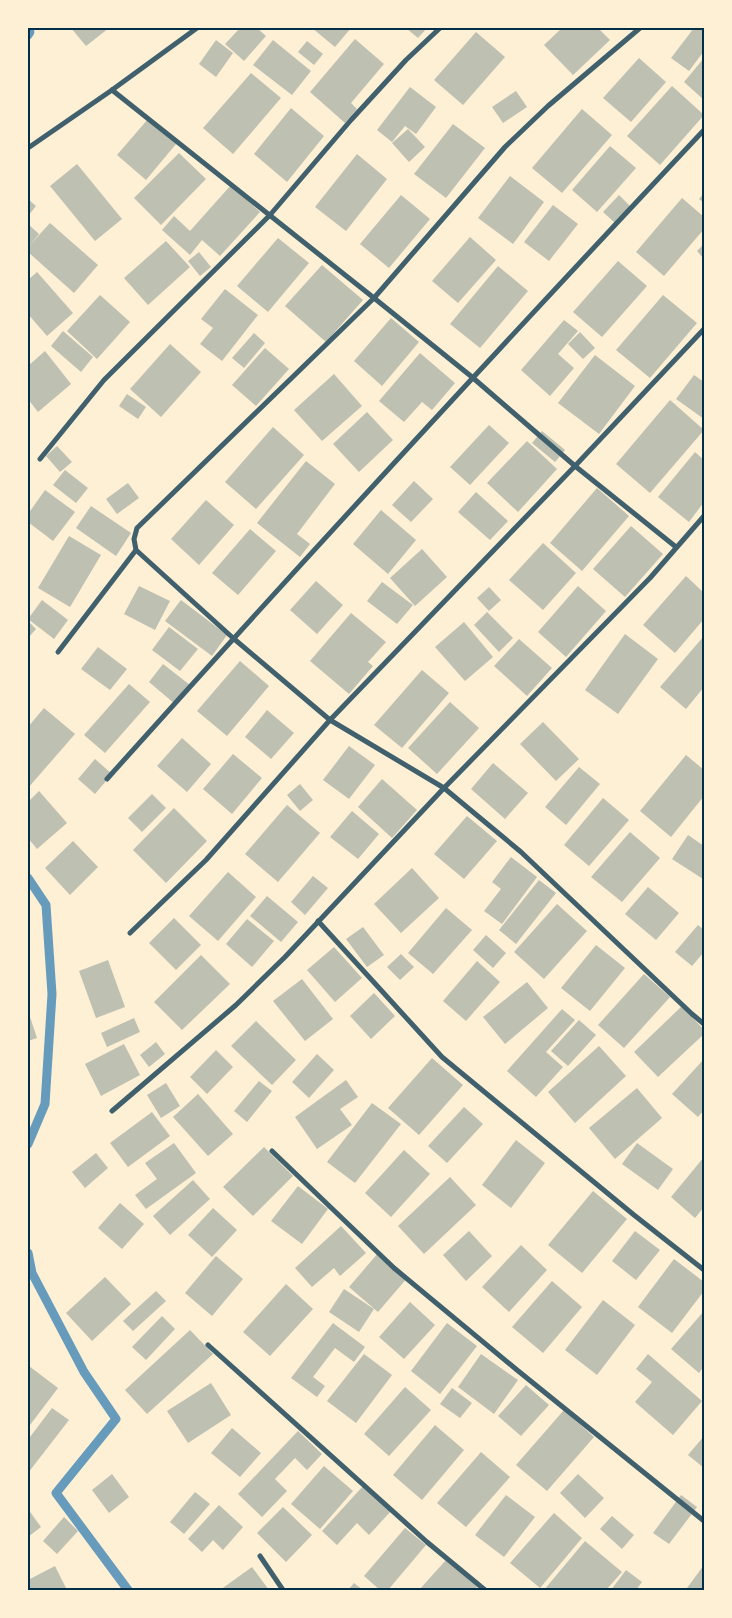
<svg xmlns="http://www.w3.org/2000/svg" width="732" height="1618" viewBox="0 0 732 1618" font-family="'Crimson Pro',serif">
  <rect width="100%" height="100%" fill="#fdf0d5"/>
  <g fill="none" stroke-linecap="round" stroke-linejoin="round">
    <!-- stream -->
    <g stroke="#669bbc" stroke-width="9">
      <path d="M28 35 30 32 28 28"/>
      <path d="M28 878 46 905 52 994 45 1104 28 1144"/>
      <path d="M28 1253 32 1273 84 1372 116 1419 56 1493 128 1590"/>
    </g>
  </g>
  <!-- building -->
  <g fill="#bec0b2">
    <path d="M71 28H109L86 46Z"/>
    <path d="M240 28H257L266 36 244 61 225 44Z"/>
    <path d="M312 28H351L335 47Z"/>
    <path d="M406 28H427L418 38Z"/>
    <path d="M562 28H598L610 40 573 75 544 45Z"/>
    <path d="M694 28H704V51L689 71 671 58Z"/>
    <path d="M476 32 505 57 463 105 434 80Z"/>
    <path d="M355 39 384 64 351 103 357 109 345 123 310 92Z"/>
    <path d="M216 40 233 53 216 77 199 64Z"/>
    <path d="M273 40 311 71 292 95 253 65Z"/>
    <path d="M307 41 323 54 314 65 298 52Z"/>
    <path d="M639 58 666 82 631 122 603 98Z"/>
    <path d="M704 58V100L684 82Z"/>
    <path d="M251 73 281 98 233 154 203 128Z"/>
    <path d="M672 86 704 115 660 165 627 136Z"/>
    <path d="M410 87 436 107 416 134 405 126 392 142 377 130Z"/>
    <path d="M516 91 527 107 503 123 492 107Z"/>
    <path d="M291 108 324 136 287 182 254 154Z"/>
    <path d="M582 109 612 135 562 193 532 168Z"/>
    <path d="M148 119 176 144 146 180 117 155Z"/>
    <path d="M453 124 485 148 446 198 414 174Z"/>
    <path d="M408 129 425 147 409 162 392 143Z"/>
    <path d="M610 146 636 168 597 212 572 190Z"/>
    <path d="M179 153 206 179 161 225 134 198Z"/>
    <path d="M357 154 387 179 346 231 315 207Z"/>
    <path d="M77 164 122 219 95 241 50 186Z"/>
    <path d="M510 176 544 202 513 244 478 218Z"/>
    <path d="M231 185 260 212 220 256 202 240 190 255 162 230 174 216 190 231Z"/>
    <path d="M704 193V203L699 199Z"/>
    <path d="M401 195 430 219 389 268 360 244Z"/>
    <path d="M619 195 631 207 615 223 603 212Z"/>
    <path d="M682 198 704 217V229L664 276 636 252Z"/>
    <path d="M28 199 36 206 28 216Z"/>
    <path d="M553 205 578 224 549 261 524 242Z"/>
    <path d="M50 223 98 265 74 293 28 252V224L39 234 29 246Z"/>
    <path d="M470 237 496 260 458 303 432 281Z"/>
    <path d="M278 238 309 263 268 312 237 286Z"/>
    <path d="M166 241 190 267 148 305 124 278Z"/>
    <path d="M704 244V259L697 251Z"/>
    <path d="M199 252 211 267 200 276 188 261Z"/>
    <path d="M618 261 647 286 602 337 573 312Z"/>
    <path d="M322 265 363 300 326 342 285 306Z"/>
    <path d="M498 266 528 291 480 348 450 324Z"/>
    <path d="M37 272 73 313 47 336 28 314V280Z"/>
    <path d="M225 289 258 315 222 361 200 344 213 328 201 319Z"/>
    <path d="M100 295 130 322 97 359 67 331Z"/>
    <path d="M663 295 697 323 650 378 616 350Z"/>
    <path d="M391 318 419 342 382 386 354 361Z"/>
    <path d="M564 320 578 331 558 354 574 368 550 396 521 370Z"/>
    <path d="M63 331 93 357 81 372 51 346Z"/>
    <path d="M580 332 595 348 583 359 568 344Z"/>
    <path d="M254 333 265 343 244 368 232 358Z"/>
    <path d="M170 344 201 372 161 417 130 389Z"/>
    <path d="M265 348 289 369 256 406 232 385Z"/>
    <path d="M45 351 71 384 38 412 28 399V366Z"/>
    <path d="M420 353 455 383 432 410 422 402 404 422 379 401Z"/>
    <path d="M595 355 635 386 599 434 558 403Z"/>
    <path d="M334 374 362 406 322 441 294 410Z"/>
    <path d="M694 375 704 382V419L676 399Z"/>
    <path d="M127 394 146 407 138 419 119 406Z"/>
    <path d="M670 400 704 430 650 493 616 464Z"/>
    <path d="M367 412 393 440 359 472 333 444Z"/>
    <path d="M489 425 509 443 470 485 450 467Z"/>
    <path d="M273 427 304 455 256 509 225 482Z"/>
    <path d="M542 431 565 450 555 462 532 443Z"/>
    <path d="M527 441 557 469 518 512 487 483Z"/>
    <path d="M57 446 72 462 60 472 46 456Z"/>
    <path d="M695 452 704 460V502L689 522 658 497Z"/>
    <path d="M306 461 335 484 297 534 310 544 300 557 257 523Z"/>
    <path d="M65 470 88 488 76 503 53 485Z"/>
    <path d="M414 481 433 499 411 522 392 505Z"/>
    <path d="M128 483 139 498 117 514 106 499Z"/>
    <path d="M597 488 629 516 582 571 550 543Z"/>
    <path d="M45 490 75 512 53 541 28 522V514Z"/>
    <path d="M476 492 508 521 490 540 458 512Z"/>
    <path d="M206 500 234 525 199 565 171 539Z"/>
    <path d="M91 506 131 533 116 556 76 528Z"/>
    <path d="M381 510 416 540 388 574 353 544Z"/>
    <path d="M631 526 663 554 625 597 593 569Z"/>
    <path d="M250 529 276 551 238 595 212 573Z"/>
    <path d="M69 536 101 555 70 607 38 588Z"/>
    <path d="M543 543 576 573 543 610 509 580Z"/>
    <path d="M422 549 447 577 415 606 390 578Z"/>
    <path d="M686 576 704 593V619L675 653 643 625Z"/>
    <path d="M316 581 343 605 317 634 290 610Z"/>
    <path d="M382 582 413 605 397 624 367 601Z"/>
    <path d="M139 586 170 601 155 630 124 614Z"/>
    <path d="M578 586 606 611 566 657 538 632Z"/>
    <path d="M489 587 501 600 489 611 477 598Z"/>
    <path d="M42 600 68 620 54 639 28 619Z"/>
    <path d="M181 600 227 635 212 656 165 621Z"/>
    <path d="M487 612 513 638 499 652 474 625Z"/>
    <path d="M351 613 386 642 368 662 373 666 349 694 310 661Z"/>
    <path d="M28 621 36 629 28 638Z"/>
    <path d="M464 622 493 657 465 681 435 647Z"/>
    <path d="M169 627 198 649 180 671 152 650Z"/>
    <path d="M625 634 658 659 618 714 585 690Z"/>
    <path d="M704 636V687L686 709 660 687Z"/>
    <path d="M519 639 552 668 527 696 494 666Z"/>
    <path d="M98 647 127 669 110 690 81 669Z"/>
    <path d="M240 661 269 686 227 736 197 711Z"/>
    <path d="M163 664 190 685 175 704 149 682Z"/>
    <path d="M422 670 449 693 402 748 374 725Z"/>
    <path d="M129 684 150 702 105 753 84 735Z"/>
    <path d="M450 702 479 728 437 774 408 748Z"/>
    <path d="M44 708 75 734 28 788V727Z"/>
    <path d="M267 710 294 733 271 759 245 737Z"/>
    <path d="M543 722 579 759 556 781 520 744Z"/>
    <path d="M182 738 211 764 187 792 157 766Z"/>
    <path d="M349 746 375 765 349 799 323 780Z"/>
    <path d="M233 754 262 778 232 814 203 789Z"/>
    <path d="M686 755 704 770V796L671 837 640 811Z"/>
    <path d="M95 759 112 774 95 794 78 779Z"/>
    <path d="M493 763 528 793 505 819 471 789Z"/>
    <path d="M579 767 600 784 566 825 545 807Z"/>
    <path d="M382 779 417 810 392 838 358 807Z"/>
    <path d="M300 784 313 800 300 811 287 795Z"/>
    <path d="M39 791 67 823 37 849 28 838V802Z"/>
    <path d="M152 794 166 808 142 832 128 818Z"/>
    <path d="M603 798 629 820 589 866 564 845Z"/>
    <path d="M287 805 320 833 278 882 245 854Z"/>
    <path d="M174 808 207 841 166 883 133 850Z"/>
    <path d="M352 811 379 834 358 859 330 837Z"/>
    <path d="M467 816 497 841 464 879 434 854Z"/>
    <path d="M630 832 660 858 622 902 591 877Z"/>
    <path d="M688 835 704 846V876L703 879 672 859Z"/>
    <path d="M73 841 98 867 70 895 45 868Z"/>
    <path d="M511 857 537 877 502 924 484 911 501 889 492 882Z"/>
    <path d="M412 868 439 898 401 933 374 904Z"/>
    <path d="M228 872 256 897 218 941 189 916Z"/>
    <path d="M313 876 328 888 305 915 291 902Z"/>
    <path d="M539 880 556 893 516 944 499 930Z"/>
    <path d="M648 887 679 913 656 940 625 914Z"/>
    <path d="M267 896 298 922 281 942 250 916Z"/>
    <path d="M557 904 587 931 544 979 514 952Z"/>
    <path d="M446 908 472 930 433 974 408 953Z"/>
    <path d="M174 918 201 945 176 970 149 943Z"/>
    <path d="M247 919 274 941 252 967 226 944Z"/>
    <path d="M698 925 704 930V952L692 966 675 952Z"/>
    <path d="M363 927 384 955 367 967 346 939Z"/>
    <path d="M486 935 506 953 493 968 473 950Z"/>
    <path d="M596 945 625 968 590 1011 561 988Z"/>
    <path d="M334 947 362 978 335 1002 307 970Z"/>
    <path d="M401 954 414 967 400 980 387 967Z"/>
    <path d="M201 955 230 984 182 1030 154 1002Z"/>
    <path d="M108 960 125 1007 96 1018 79 971Z"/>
    <path d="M477 961 500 982 466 1021 443 1001Z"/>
    <path d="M644 974 670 997 624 1048 598 1025Z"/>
    <path d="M302 979 333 1019 305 1041 273 1001Z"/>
    <path d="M527 982 548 1008 505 1044 483 1017Z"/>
    <path d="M374 993 395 1016 371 1039 350 1016Z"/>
    <path d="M682 1006 704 1030V1034L658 1077 634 1052Z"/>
    <path d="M562 1009 575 1020 546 1052 563 1067 536 1097 507 1071Z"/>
    <path d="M28 1011 37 1038 28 1041Z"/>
    <path d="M134 1018 140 1032 107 1047 101 1033Z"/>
    <path d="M579 1020 596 1035 568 1066 551 1051Z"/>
    <path d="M256 1021 296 1060 272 1085 231 1046Z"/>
    <path d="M156 1042 165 1054 149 1067 140 1055Z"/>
    <path d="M124 1044 140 1075 101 1096 85 1064Z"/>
    <path d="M599 1046 626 1076 575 1123 548 1092Z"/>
    <path d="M216 1050 233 1067 207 1094 190 1077Z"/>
    <path d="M317 1054 334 1070 309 1098 292 1082Z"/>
    <path d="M432 1058 463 1085 419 1135 388 1108Z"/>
    <path d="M704 1059V1110L698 1117 672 1094Z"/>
    <path d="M346 1080 358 1097 340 1109 352 1125 317 1149 295 1117Z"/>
    <path d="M259 1081 272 1091 247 1122 234 1111Z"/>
    <path d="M166 1083 180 1106 161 1118 147 1095Z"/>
    <path d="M637 1088 662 1118 615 1159 589 1128Z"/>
    <path d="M198 1094 233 1134 208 1156 173 1117Z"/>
    <path d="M372 1103 401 1124 355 1183 327 1162Z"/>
    <path d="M464 1107 483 1124 447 1163 428 1146Z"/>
    <path d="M152 1112 170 1136 128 1167 110 1143Z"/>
    <path d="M516 1140 545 1163 511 1208 482 1185Z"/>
    <path d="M174 1143 196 1173 146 1209 135 1195 157 1179 145 1163Z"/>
    <path d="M637 1143 673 1169 658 1190 622 1164Z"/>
    <path d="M264 1147 293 1176 253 1216 223 1187Z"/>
    <path d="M404 1150 430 1174 391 1217 365 1193Z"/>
    <path d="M96 1153 108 1168 85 1188 72 1172Z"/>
    <path d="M704 1157V1207L695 1218 671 1197Z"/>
    <path d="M450 1177 476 1205 424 1254 398 1226Z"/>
    <path d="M193 1180 210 1199 170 1235 153 1216Z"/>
    <path d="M298 1186 328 1209 302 1244 271 1221Z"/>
    <path d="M593 1191 627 1219 582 1273 548 1245Z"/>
    <path d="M120 1203 144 1224 122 1249 98 1228Z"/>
    <path d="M213 1208 237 1230 212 1257 188 1235Z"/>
    <path d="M341 1226 366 1253 340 1276 334 1268 312 1287 295 1268Z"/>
    <path d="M469 1231 492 1256 466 1281 443 1255Z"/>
    <path d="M635 1231 660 1250 636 1280 612 1261Z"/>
    <path d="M521 1245 547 1270 509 1312 482 1287Z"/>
    <path d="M379 1252 408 1277 378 1312 349 1287Z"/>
    <path d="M216 1256 243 1279 212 1316 185 1293Z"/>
    <path d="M674 1259 704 1282V1291L672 1333 638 1307Z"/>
    <path d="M105 1277 131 1304 92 1341 66 1313Z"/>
    <path d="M552 1281 582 1307 543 1353 512 1327Z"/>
    <path d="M286 1284 313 1309 270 1356 243 1332Z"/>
    <path d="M344 1289 374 1309 359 1332 329 1312Z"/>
    <path d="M156 1291 166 1301 133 1331 123 1321Z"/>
    <path d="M603 1300 635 1325 597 1375 565 1350Z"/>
    <path d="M410 1302 435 1325 404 1359 379 1337Z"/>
    <path d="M704 1311V1366L699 1373 671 1349Z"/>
    <path d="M162 1316 175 1329 146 1360 132 1347Z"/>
    <path d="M333 1323 365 1347 354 1362 335 1348 313 1377 325 1386 317 1397 291 1378Z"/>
    <path d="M447 1323 477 1346 440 1394 411 1371Z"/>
    <path d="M190 1330 213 1354 147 1414 125 1390Z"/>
    <path d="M364 1354 392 1375 356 1423 327 1401Z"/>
    <path d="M481 1354 518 1380 494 1414 458 1387Z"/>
    <path d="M648 1354 702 1401 673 1435 635 1402 652 1382 636 1369Z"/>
    <path d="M29 1366 58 1388 30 1425 28 1423Z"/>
    <path d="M211 1383 231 1415 188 1443 167 1411Z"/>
    <path d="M526 1385 549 1405 521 1436 498 1416Z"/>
    <path d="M405 1387 431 1410 389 1456 364 1434Z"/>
    <path d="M452 1388 472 1403 460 1418 440 1404Z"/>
    <path d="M52 1408 69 1420 28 1473V1435L30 1437Z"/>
    <path d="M564 1410 594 1437 547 1491 516 1465Z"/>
    <path d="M435 1425 464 1450 422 1500 393 1475Z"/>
    <path d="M232 1428 261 1453 240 1477 211 1453Z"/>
    <path d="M298 1431 322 1454 307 1470 295 1458 275 1479 287 1491 262 1517 238 1494Z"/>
    <path d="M704 1436V1468L688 1455Z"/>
    <path d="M481 1452 510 1477 466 1527 437 1503Z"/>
    <path d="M324 1466 353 1491 320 1529 291 1504Z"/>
    <path d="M112 1474 129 1497 109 1513 92 1490Z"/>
    <path d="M578 1474 604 1498 585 1518 560 1493Z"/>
    <path d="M364 1485 391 1511 369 1535 357 1523 337 1545 322 1531Z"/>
    <path d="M195 1492 210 1504 184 1534 170 1522Z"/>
    <path d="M506 1495 535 1517 504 1557 475 1535Z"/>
    <path d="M681 1495 697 1507 669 1544 653 1533Z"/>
    <path d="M219 1505 243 1527 223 1550 213 1540 202 1552 188 1539Z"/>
    <path d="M283 1507 312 1535 286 1562 257 1533Z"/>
    <path d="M28 1509 41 1527 28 1537Z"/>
    <path d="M554 1513 582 1538 540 1588 510 1563Z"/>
    <path d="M612 1516 634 1535 622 1549 600 1529Z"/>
    <path d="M64 1517 78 1531 57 1554 43 1541Z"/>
    <path d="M405 1528 426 1545 388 1590H380L364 1576Z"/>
    <path d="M585 1541 622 1572 606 1590H544Z"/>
    <path d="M446 1560 477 1587 474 1590H419Z"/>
    <path d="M704 1565V1590H691L687 1588Z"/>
    <path d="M55 1566 67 1590H28V1580Z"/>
    <path d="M252 1567 269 1590H220Z"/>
    <path d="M626 1570 642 1582 636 1590H611Z"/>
    <path d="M354 1583 363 1590H348Z"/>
  </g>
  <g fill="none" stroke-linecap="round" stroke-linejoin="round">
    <!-- minor -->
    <g stroke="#3f606c" stroke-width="5">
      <path d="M640 28 548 106 505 147 374 298 137 528 134 539 136 550 233 638 330 720 444 788 521 852 692 1014 704 1024"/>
      <path d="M112 90 374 298 472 377 575 466 676 547"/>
      <path d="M28 148 112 90 197 28"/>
      <path d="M40 459 104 380 270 215 351 120 406 60 440 28"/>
      <path d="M58 652 136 550"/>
      <path d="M107 779C303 560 503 344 704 130"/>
      <path d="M318 921 442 1057 634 1215 704 1270"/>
      <path d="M130 933 206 860 330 720 575 466 704 329"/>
      <path d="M112 1111 236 1005 285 957 444 788 650 578 704 516"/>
      <path d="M272 1151 394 1268 517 1370 704 1521"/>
      <path d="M208 1345 427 1542 485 1590"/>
      <path d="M260 1556 283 1590"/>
    </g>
  </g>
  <!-- border -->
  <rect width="732" height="1618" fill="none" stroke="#fdf0d5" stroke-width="58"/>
  <rect x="29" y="29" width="674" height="1560" fill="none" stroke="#003049" stroke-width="2"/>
</svg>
